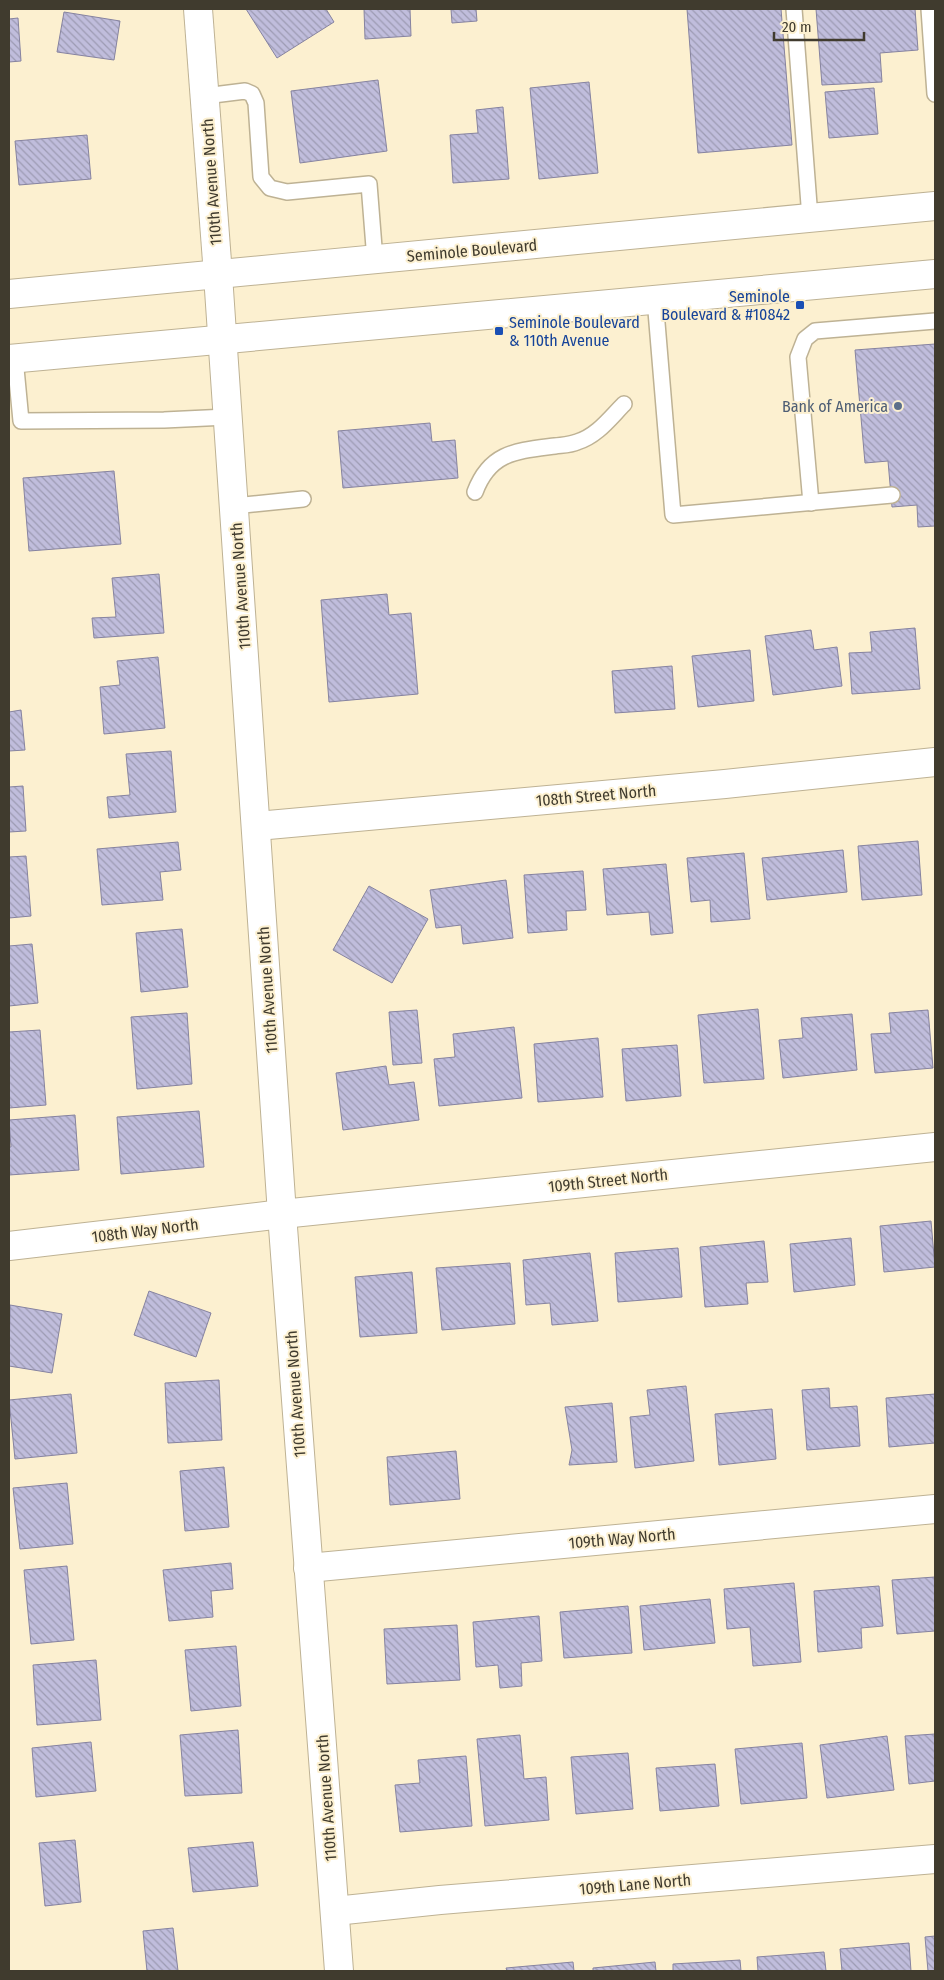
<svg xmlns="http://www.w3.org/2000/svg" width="944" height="1980" viewBox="0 0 944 1980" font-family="'Fira Sans Condensed',sans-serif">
  <defs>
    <pattern id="building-back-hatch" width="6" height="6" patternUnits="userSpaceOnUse" patternTransform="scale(1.25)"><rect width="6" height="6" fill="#c0bddc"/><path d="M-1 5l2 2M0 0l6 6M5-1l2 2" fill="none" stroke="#9d9bb3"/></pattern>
  </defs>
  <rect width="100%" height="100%" fill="#fcf0d0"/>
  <!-- building -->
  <g fill="url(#building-back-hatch)" stroke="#8683a0">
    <path d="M246 9H326L334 22 277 58Z"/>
    <path d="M364 9H410L411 36 365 39Z"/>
    <path d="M451 9H476L477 21 452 23Z"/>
    <path d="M687 9H781L792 145 698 153Z"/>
    <path d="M816 9H915L918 50 880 53 882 82 822 85Z"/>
    <path d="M64 12 120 21 114 60 57 52Z"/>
    <path d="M18 18 21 61 9 62V19Z"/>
    <path d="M378 80 387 151 300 163 291 91Z"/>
    <path d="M589 82 598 173 539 179 530 88Z"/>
    <path d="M874 88 878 134 829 138 825 92Z"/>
    <path d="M503 107 509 179 453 183 450 135 478 133 476 110Z"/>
    <path d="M87 135 91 179 19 185 15 141Z"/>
    <path d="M935 344V526L918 527 917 505 892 507 888 461 865 463 855 350Z"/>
    <path d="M430 423 432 442 455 440 458 478 343 488 338 431Z"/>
    <path d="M114 471 121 544 29 551 23 478Z"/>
    <path d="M159 574 164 633 94 638 92 618 116 617 112 578Z"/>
    <path d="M387 594 389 615 411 613 418 694 329 702 321 600Z"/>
    <path d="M915 628 920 689 852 694 849 653 872 652 870 632Z"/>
    <path d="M811 630 814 650 837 647 842 686 773 695 765 636Z"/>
    <path d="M750 650 754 701 698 707 692 656Z"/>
    <path d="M158 657 165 728 104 734 100 687 120 685 117 661Z"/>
    <path d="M672 666 675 709 615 713 612 671Z"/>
    <path d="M21 710 25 750 9 751V712Z"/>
    <path d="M171 751 176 812 109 818 107 797 130 795 126 754Z"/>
    <path d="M23 786 26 831 9 832V787Z"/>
    <path d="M918 841 922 895 862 900 858 846Z"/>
    <path d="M178 842 181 870 160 872 163 900 102 905 97 849Z"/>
    <path d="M843 850 847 892 767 900 762 858Z"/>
    <path d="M744 853 750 919 711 922 710 900 691 902 687 858Z"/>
    <path d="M26 856 31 916 9 918V857Z"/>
    <path d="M666 864 673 933 651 935 649 912 607 915 603 869Z"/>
    <path d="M583 871 586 910 566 911 567 930 528 933 524 875Z"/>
    <path d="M506 880 513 938 463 944 461 925 436 928 430 890Z"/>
    <path d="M369 886 428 919 392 983 333 950Z"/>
    <path d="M182 929 188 987 141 992 136 933Z"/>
    <path d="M32 944 38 1003 9 1006V946Z"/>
    <path d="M758 1009 764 1079 704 1083 698 1015Z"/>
    <path d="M417 1010 422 1063 393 1065 389 1012Z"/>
    <path d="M928 1010 933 1068 875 1073 871 1034 891 1033 889 1013Z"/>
    <path d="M187 1013 192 1084 137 1089 131 1017Z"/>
    <path d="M852 1014 857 1070 783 1078 779 1040 803 1038 801 1018Z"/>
    <path d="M514 1027 522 1098 439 1106 434 1059 455 1057 453 1034Z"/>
    <path d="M40 1030 46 1105 9 1108V1032Z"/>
    <path d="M598 1038 603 1097 538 1102 534 1044Z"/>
    <path d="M677 1045 681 1096 626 1101 622 1049Z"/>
    <path d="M386 1066 389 1085 414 1082 419 1120 343 1130 336 1073Z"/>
    <path d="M199 1111 204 1167 121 1174 117 1117Z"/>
    <path d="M75 1115 79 1170 9 1175V1147H11L9 1120Z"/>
    <path d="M931 1221 935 1267 884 1272 880 1226Z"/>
    <path d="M851 1238 855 1285 794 1292 790 1244Z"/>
    <path d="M764 1241 768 1282 746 1283 748 1304 705 1307 700 1247Z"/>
    <path d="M678 1248 682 1297 618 1302 615 1253Z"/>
    <path d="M590 1253 598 1321 552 1325 550 1303 526 1305 523 1260Z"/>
    <path d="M510 1263 515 1324 442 1330 436 1268Z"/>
    <path d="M412 1272 417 1333 360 1337 355 1277Z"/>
    <path d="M149 1291 211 1313 196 1357 134 1335Z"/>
    <path d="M10 1305 62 1314 52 1373 9 1366Z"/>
    <path d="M219 1380 222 1440 168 1443 165 1383Z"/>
    <path d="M686 1386 694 1461 635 1468 630 1417 650 1415 647 1390Z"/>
    <path d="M829 1388 830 1408 857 1406 860 1446 807 1450 802 1390Z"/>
    <path d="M71 1394 77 1453 15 1459 9 1400Z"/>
    <path d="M935 1394V1443L889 1447 886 1398Z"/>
    <path d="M612 1403 617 1462 569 1465 572 1450 565 1407Z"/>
    <path d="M772 1409 776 1459 719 1465 715 1414Z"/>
    <path d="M456 1451 460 1499 390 1505 387 1457Z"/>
    <path d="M224 1467 229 1527 185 1531 180 1471Z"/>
    <path d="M67 1483 73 1544 20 1549 13 1488Z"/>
    <path d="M231 1563 233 1589 211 1591 213 1617 169 1621 163 1570Z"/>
    <path d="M67 1566 74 1640 31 1644 24 1570Z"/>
    <path d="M935 1577V1631L897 1634 892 1580Z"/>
    <path d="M794 1583 801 1662 753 1666 750 1627 727 1629 724 1589Z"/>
    <path d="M879 1586 883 1626 861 1628 862 1648 818 1652 814 1591Z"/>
    <path d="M710 1599 715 1643 644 1650 640 1606Z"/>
    <path d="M628 1606 632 1653 564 1658 560 1612Z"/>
    <path d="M539 1616 542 1661 521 1663 522 1686 500 1688 498 1665 476 1667 473 1622Z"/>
    <path d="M457 1625 460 1680 387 1684 384 1629Z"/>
    <path d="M236 1646 241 1706 191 1711 185 1650Z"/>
    <path d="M96 1660 101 1720 37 1725 33 1665Z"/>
    <path d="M238 1730 242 1793 185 1796 180 1735Z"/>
    <path d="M935 1734V1781L909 1784 905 1736Z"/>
    <path d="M520 1735 524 1779 546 1777 549 1820 485 1826 477 1739Z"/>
    <path d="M887 1736 894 1790 827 1798 820 1745Z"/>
    <path d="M91 1742 96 1791 36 1797 32 1748Z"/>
    <path d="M802 1743 807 1798 741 1804 735 1749Z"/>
    <path d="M628 1753 633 1809 576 1814 571 1757Z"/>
    <path d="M466 1756 472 1826 400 1832 395 1785 420 1783 418 1760Z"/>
    <path d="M715 1764 719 1806 660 1811 656 1768Z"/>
    <path d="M75 1840 81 1902 45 1906 39 1843Z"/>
    <path d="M253 1842 258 1886 193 1892 188 1848Z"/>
    <path d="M173 1928 178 1971H147L143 1931Z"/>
    <path d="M935 1936V1971H928L925 1937Z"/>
    <path d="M909 1943 911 1971H842L840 1949Z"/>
    <path d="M824 1952 826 1971H758L757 1957Z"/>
    <path d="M740 1960 741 1971H673V1964Z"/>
    <path d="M573 1962 574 1971H507L506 1968Z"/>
    <path d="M655 1962 656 1971H593V1968Z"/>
  </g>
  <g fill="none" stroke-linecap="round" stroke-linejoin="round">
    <!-- service casing -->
    <g stroke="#beb294" stroke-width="18">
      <g id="service">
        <path d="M794 9 810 218"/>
        <path d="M929 9 935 94"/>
        <path d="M205 96 245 91 252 94 256 103 261 177 270 188 287 192 369 184 375 260"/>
        <path d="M655 299 673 515 892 495"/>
        <path d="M15 358 21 421 164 420 227 417"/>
        <path d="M475 492C490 452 516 451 555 446 562 445 570 445 577 442 597 436 610 418 624 404"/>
        <path d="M811 503 798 357 805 339 815 331 935 321"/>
        <path d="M234 506 303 499"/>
      </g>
    </g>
    <!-- minor casing -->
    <g stroke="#beb294" stroke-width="30">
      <g id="minor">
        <path d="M198 9 218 275"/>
        <path d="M257 826 725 784 935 762"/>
        <path d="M9 1246 282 1214 935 1147"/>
        <path d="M308 1568 935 1509"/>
        <path d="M335 1911 440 1900 935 1859"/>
      </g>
    </g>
    <!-- tertiary casing -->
    <g stroke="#beb294" stroke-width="30">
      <path id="tertiary" d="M218 275 282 1214 339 1971"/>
    </g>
    <!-- primary casing -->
    <g stroke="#beb294" stroke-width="30">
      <g id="primary">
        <path d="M9 294 935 206"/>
        <path d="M9 359 935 274"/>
      </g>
    </g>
    <!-- service -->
    <use href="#service" stroke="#fff" stroke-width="15"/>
    <!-- minor -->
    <use href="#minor" stroke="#fff" stroke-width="28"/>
    <!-- tertiary -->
    <use href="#tertiary" stroke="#fff" stroke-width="28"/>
    <!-- primary -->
    <use href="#primary" stroke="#fff" stroke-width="28"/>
  </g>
  <!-- markers -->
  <g fill="#1a4fb4" stroke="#fcf0d0" stroke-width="2">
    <rect x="795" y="300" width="10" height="10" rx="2.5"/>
    <rect x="494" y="326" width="10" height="10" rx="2.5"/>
  </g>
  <circle fill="#5c6f8a" stroke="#fcf0d0" stroke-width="2" cx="898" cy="406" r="5"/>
  <g text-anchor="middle" stroke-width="4" stroke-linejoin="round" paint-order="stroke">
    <!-- street labels -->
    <g font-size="16" fill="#403b2e" stroke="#fcf0d0">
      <text transform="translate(211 182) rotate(-94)" y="6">110th Avenue North</text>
      <text transform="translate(472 250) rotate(-5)" y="6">Seminole Boulevard</text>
      <text transform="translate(240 586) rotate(-94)" y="6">110th Avenue North</text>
      <text transform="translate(596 795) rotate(-5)" y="6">108th Street North</text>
      <text transform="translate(267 990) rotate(-94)" y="6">110th Avenue North</text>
      <text transform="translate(608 1180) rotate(-6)" y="6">109th Street North</text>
      <text transform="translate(145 1230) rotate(-7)" y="6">108th Way North</text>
      <text transform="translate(295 1394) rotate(-94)" y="6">110th Avenue North</text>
      <text transform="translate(622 1538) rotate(-5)" y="6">109th Way North</text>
      <text transform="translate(326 1798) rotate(-94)" y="6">110th Avenue North</text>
      <text transform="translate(635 1884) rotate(-5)" y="6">109th Lane North</text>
    </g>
    <!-- transit labels -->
    <g font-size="16" fill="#164399" stroke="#fcf0d0" text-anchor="end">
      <text x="790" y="302">Seminole<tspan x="790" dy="18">Boulevard &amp; #10842</tspan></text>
      <text x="509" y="328" text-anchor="start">Seminole Boulevard<tspan x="509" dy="18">&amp; 110th Avenue</tspan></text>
    </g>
    <!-- service labels -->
    <g font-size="16" fill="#4e5e75" stroke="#fcf0d0" text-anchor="end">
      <text x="888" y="412">Bank of America</text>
    </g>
  </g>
  <!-- border -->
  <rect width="944" height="1980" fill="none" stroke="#403b2e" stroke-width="20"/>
  <!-- scale -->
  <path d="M774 32v8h90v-8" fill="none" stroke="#403b2e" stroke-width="2.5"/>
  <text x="782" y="32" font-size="15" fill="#403b2e" stroke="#fcf0d0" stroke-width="4" paint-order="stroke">20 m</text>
</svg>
